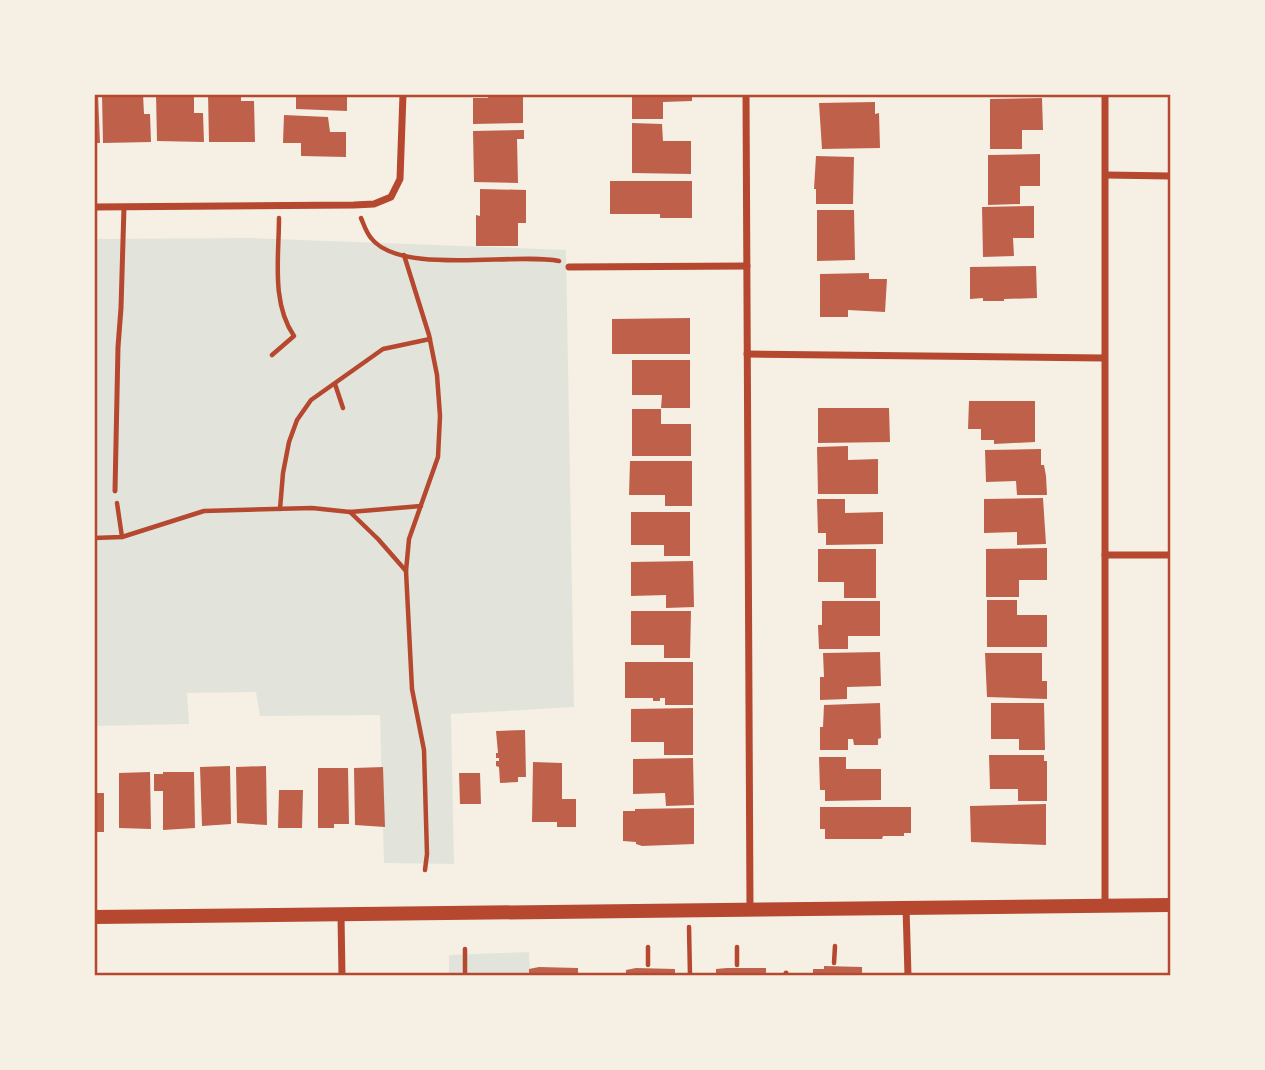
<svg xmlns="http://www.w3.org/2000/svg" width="1265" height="1070" viewBox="0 0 1265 1070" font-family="'DejaVu Sans',sans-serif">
  <rect width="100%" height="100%" fill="#f6efe4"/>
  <!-- green -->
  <g fill="#e2e4dc">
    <path d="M250 238 566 250 574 707 451 714 454 864 384 863 380 715 260 716 256 692 187 693 189 724 95 726 94 239Z"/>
    <path d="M529 952 530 975H449V955Z"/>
  </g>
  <!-- building -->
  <g fill="#bf614a">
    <path d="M94 94H98L100 143H94Z"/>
    <path d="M102 94H143L144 114H150L151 142 103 143Z"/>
    <path d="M156 94H194V113H203L204 142 157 141Z"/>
    <path d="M208 94H241V101H254L255 142H209Z"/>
    <path d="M296 94H347V111L296 109Z"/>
    <path d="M488 94H523V123L473 124V98H488Z"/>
    <path d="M632 94H692V101L663 102V119H632Z"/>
    <path d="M1042 98 1043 130H1022V149H990V99Z"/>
    <path d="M875 102V114L879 113 880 148 822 149 819 103Z"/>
    <path d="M284 115 328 117 330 132H346V157L301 156V143H283Z"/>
    <path d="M632 123 662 124 663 141H691V174L632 173Z"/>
    <path d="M524 130V139H517L518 183 474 182 473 131Z"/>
    <path d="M1040 154V186H1020V204L988 205V155Z"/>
    <path d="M816 156 854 157 853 204H816V189H814Z"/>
    <path d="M610 181H692V218H660V214H610Z"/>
    <path d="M480 189 526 190V223H518V246H476V215L480 216Z"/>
    <path d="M1034 206V238H1013L1014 256 983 257 982 207Z"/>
    <path d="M817 210H854L855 260 817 261Z"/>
    <path d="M1036 266 1037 298 1004 299V301H983V298L970 299V267Z"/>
    <path d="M869 273V279H887L885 312 848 310V317H820V274Z"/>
    <path d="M690 318V354H612V319Z"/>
    <path d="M632 360H690V408H661L662 395H632Z"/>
    <path d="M969 401H1035V442L994 444V440H981V429H968Z"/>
    <path d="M818 408H889L890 442 818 443Z"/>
    <path d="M632 409H661V424H691V456H632Z"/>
    <path d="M848 446V460L878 459V494H818L817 447Z"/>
    <path d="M1041 449V465H1044L1046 476 1047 495H1017L1016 481 986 482 985 450Z"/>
    <path d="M630 461H692V506H665V495H629Z"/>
    <path d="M1043 498 1046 544 1017 545V532L984 533V499Z"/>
    <path d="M817 499H845V513L883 512V544L826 545V533H818Z"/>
    <path d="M631 512H690V556H664V545H631Z"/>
    <path d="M1047 548V580H1019V597H986V549Z"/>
    <path d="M818 549H876V598H844V582H818Z"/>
    <path d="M693 561 694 607 666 608V595L631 596V562Z"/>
    <path d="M987 600H1017V615H1047V647H987Z"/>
    <path d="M822 601H880V636H848V649H819L818 625H822Z"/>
    <path d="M631 611H691L690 658H664V645H631Z"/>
    <path d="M880 652 881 686 847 687V699L820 700V677H824L823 653Z"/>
    <path d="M985 653H1042V681H1047V699L987 697Z"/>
    <path d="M625 662H693V705H665V698H660V701H653V698H625Z"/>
    <path d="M880 703 881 738 878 739V745H854L853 739H848V750H820V727H823L824 705Z"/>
    <path d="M991 703H1044L1045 750H1019V739H991Z"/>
    <path d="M693 708V755H664V742H631V709Z"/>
    <path d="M525 730 526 777H518V782L500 783 499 767 496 766V761H499V758H496V753H498L496 731Z"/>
    <path d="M989 755H1044V761H1047V801H1018V789H990Z"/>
    <path d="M819 757H846V769H881V800L825 801V790H820Z"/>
    <path d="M693 758 694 805 666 806 665 793 633 794V759Z"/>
    <path d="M533 762 562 763V799H576V827H557V822H532Z"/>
    <path d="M230 766 231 824 202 826 200 767Z"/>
    <path d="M266 766 267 825 237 823 236 767Z"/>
    <path d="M383 767 385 827 355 825 354 768Z"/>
    <path d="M318 768H348L349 824H334V828H318Z"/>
    <path d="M150 772 151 829 119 828V773Z"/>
    <path d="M163 772H194L195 828 163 830V791H154V774H163Z"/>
    <path d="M459 773H480L481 804H460Z"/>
    <path d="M279 790H303L302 828H278Z"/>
    <rect x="94" y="793" width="10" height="39"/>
    <path d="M1046 804V845L971 842 970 806Z"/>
    <path d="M820 807H911V833H904V836H883L882 839H825V829H820Z"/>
    <path d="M694 808V844L642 846 636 844V842L623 841V811H635V809Z"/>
    <path d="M824 966 862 967V976H813V969H824Z"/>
    <path d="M539 967 578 968V976H529V969Z"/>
    <path d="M636 968 675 969V976H626V970Z"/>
    <path d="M727 968H766V976H716V969Z"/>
  </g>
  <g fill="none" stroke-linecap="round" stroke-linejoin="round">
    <!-- path -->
    <g stroke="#b5482f" stroke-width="4.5">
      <path d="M361 218C364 225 366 232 371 238 400 276 514 252 559 261"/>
      <path d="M404 255 429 335 437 375 440 416 438 457 409 539 406 571 412 689 424 750 427 854 425 870"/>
      <path d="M272 355 294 336C271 302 279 257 279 218"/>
      <path d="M335 384 343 408"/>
      <path d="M117 503 122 537"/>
      <path d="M280 509 283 473 289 442 297 420 311 400 383 349 430 339"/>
      <path d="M350 512 378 539 406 571"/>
      <path d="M94 538 122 537 204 511 312 508 350 512 421 506"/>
      <path d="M689 927 690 976"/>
      <path d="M737 947V965"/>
      <path d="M465 949V976"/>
      <path d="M834 963 835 946"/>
      <path d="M648 965V947"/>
    </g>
    <!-- service -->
    <g stroke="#b5482f" stroke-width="5">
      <path d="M115 491 118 347 121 308 124 207"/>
      <path d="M786 973V976"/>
    </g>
    <!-- minor -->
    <g stroke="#b5482f" stroke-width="7">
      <path d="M746 94 750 908"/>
      <path d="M1106 175 1170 176"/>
      <path d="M94 207 354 205 374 204 391 197 400 179 403 94"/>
      <path d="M569 267 747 266"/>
      <path d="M747 354 1104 358"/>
      <path d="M1105 555H1170"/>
      <path d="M1105 905V94"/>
      <path d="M906 907 908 976"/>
      <path d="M341 916 342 976"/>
    </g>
    <!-- secondary -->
    <path stroke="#b5482f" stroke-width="14" d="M94 917 1170 905"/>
  </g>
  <!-- border -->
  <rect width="1265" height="1070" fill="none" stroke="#f6efe4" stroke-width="192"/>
  <rect x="96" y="96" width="1073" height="878" fill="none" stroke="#b5482f" stroke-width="2.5"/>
</svg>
